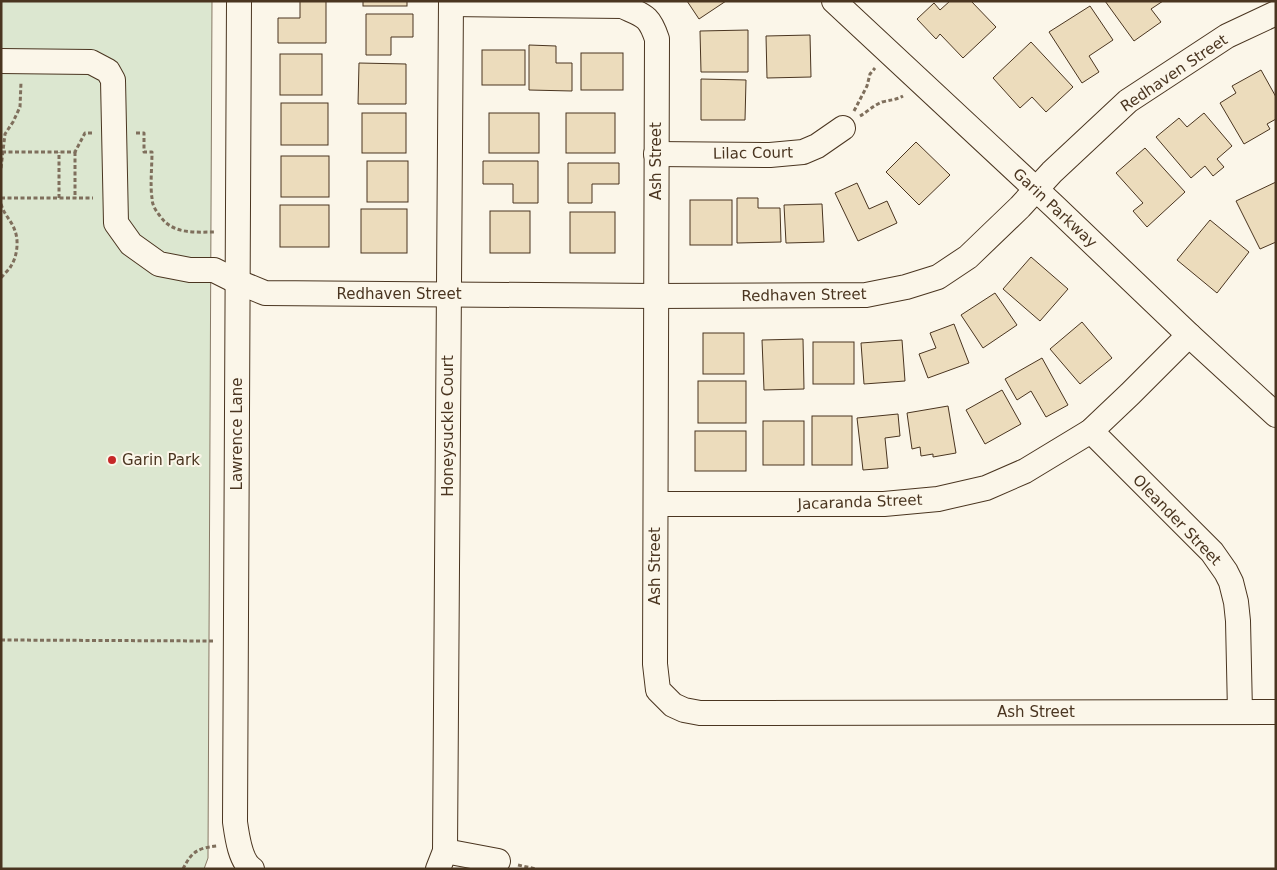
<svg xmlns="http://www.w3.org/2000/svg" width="1277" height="870" viewBox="0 0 1277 870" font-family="'DejaVu Sans',sans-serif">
  <rect width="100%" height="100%" fill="#fbf6e9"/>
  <!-- green -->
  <path fill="#dce7d0" stroke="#887966" d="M1 1H212L208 858 204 869H1Z"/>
  <!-- building -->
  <g fill="#ecdcbc" stroke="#4a3520">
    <path d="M300 1H326V43H278V18H300Z"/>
    <rect x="363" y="1" width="44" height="5"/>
    <path d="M687 1H726L699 19Z"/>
    <path d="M950 1H971L996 27 963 58 940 34 936 39 917 19 934 3 940 10Z"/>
    <path d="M1105 1H1163L1151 9 1161 22 1134 41Z"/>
    <path d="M1090 6 1113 40 1089 56 1099 72 1082 83 1049 32Z"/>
    <path d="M366 14H413V37H391V55H366Z"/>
    <path d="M748 30V72H701L700 31Z"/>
    <path d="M810 35 811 77 767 78 766 36Z"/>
    <path d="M1031 42 1073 87 1046 112 1032 97 1020 108 993 78Z"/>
    <path d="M529 45 556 46V63H572V91L529 90Z"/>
    <rect x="482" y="50" width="43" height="35"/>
    <rect x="581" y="53" width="42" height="37"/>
    <rect x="280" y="54" width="42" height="41"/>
    <path d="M359 63 406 64V104H358Z"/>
    <path d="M1261 70 1276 97V119L1267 124 1270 129 1244 144 1220 103 1236 93 1232 86Z"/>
    <path d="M701 79 746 80 745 120H701Z"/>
    <rect x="281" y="103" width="47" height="42"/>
    <rect x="362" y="113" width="44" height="40"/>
    <rect x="489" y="113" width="50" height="40"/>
    <rect x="566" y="113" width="49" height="40"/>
    <path d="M1204 113 1232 146 1217 159 1224 167 1213 176 1205 166 1191 178 1156 137 1179 118 1187 127Z"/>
    <path d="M916 142 950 175 919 205 886 172Z"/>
    <path d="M1145 148 1185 192 1147 227 1133 211 1143 203 1116 173Z"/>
    <rect x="281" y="156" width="48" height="41"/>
    <rect x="367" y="161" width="41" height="41"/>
    <path d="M483 161H538V203H513V184H483Z"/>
    <path d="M568 163H619V184H592V203H568Z"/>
    <path d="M1276 182V242L1260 249 1236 201Z"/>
    <path d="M857 183 869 209 887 201 897 223 858 241 835 193Z"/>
    <path d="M737 198H758V208H780L781 242 737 243Z"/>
    <rect x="690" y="200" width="42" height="45"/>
    <path d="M822 204 824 242 786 243 784 205Z"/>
    <rect x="280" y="205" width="49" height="42"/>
    <rect x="361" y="209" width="46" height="44"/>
    <rect x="490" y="211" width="40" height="42"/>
    <rect x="570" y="212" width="45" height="41"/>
    <path d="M1210 220 1249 252 1217 293 1177 260Z"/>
    <path d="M1031 257 1068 289 1040 321 1003 289Z"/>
    <path d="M995 293 1017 325 983 348 961 315Z"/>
    <path d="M1082 322 1112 358 1080 384 1050 349Z"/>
    <path d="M954 324 969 363 928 378 919 354 936 348 930 333Z"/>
    <rect x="703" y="333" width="41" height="41"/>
    <path d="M803 339 804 389 764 390 762 340Z"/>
    <path d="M902 340 905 381 864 384 861 343Z"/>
    <rect x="813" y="342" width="41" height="42"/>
    <path d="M1042 358 1068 405 1046 417 1031 391 1017 400 1005 379Z"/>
    <rect x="698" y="381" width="48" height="42"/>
    <path d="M1002 390 1021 424 985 444 966 410Z"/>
    <path d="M948 406 956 453 933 457V454L921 456 920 447 912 449 907 413Z"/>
    <path d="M898 414 900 436 885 438 888 468 863 470 857 418Z"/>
    <rect x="812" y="416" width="40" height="49"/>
    <rect x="763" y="421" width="41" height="44"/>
    <rect x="695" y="431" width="51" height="40"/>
  </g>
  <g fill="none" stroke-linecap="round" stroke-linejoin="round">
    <!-- minor casing -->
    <g stroke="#4a3520" stroke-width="26">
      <g id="minor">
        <path d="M239 1 235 822C237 836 240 861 252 869"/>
        <path d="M834 1 1054 206 1189 335 1276 415"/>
        <path d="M451 4 622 6C644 16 649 15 657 39L655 664 658 690 673 705 684 710 700 713 1276 712"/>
        <path d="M1 61 91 62 108 71 113 80 116 223 131 244 159 264 190 270H214L238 282 265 293 656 296 866 295 906 287 938 277 968 257 1020 207 1052 172 1128 101 1227 36 1276 13"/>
        <path d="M656 154 770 155 803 152 817 146 843 128"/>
        <path d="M1091 431 1212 552 1226 572 1231 582 1236 602 1238 621 1240 712"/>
        <path d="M656 504H884L938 499 986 488 1025 471 1091 431 1130 394 1189 335"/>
        <path d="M445 851 498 861"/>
        <path d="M438 869 445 851 451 1"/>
      </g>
    </g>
    <!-- path -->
    <g stroke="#7f6f5c" stroke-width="3" stroke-dasharray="4 2.5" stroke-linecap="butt">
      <path d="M854 111 867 86 870 74 875 68"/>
      <path d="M860 116C867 112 874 105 882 102 890 100 896 100 903 96"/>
      <path d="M136 133H144V152H152C152 166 150 186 152 198 152 205 156 211 160 216 173 235 196 232 216 232"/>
      <path d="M2 152H75L85 133H92"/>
      <path d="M75 152V198"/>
      <path d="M1 168 5 134 13 122 20 107 21 82"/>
      <path d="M1 198H93"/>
      <path d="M59 198V152"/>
      <path d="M1 204C4 215 12 221 15 231 19 241 17 257 11 266 9 270 4 274 1 278"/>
      <path d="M1 640 213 641"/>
      <path d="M518 865 536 869"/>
      <path d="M183 869C192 851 198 848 217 846"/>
    </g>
    <!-- minor -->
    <use href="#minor" stroke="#fbf6e9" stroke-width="24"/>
  </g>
  <!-- markers -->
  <circle fill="#c62828" stroke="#fbf6e9" stroke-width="2" cx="112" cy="460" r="5"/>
  <g text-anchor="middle" stroke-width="4" stroke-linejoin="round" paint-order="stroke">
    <!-- street labels -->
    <g font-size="15" fill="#4a3520" stroke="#fbf6e9">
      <text transform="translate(1174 73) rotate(-34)" y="5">Redhaven Street</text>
      <text transform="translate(753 153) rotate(-1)" y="5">Lilac Court</text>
      <text transform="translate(656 161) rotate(-90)" y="5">Ash Street</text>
      <text transform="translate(1055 208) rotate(43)" y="5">Garin Parkway</text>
      <text x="399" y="299">Redhaven Street</text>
      <text transform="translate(804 295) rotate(-1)" y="5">Redhaven Street</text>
      <text transform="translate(448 426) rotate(-90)" y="5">Honeysuckle Court</text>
      <text transform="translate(237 434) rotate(-90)" y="5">Lawrence Lane</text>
      <text transform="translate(860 502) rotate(-2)" y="5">Jacaranda Street</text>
      <text transform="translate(1177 520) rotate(46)" y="5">Oleander Street</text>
      <text transform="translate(655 566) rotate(-90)" y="5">Ash Street</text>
      <text x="1036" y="717">Ash Street</text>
    </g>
    <!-- poi labels -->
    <g font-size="15" fill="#4a3520" stroke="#fbf6e9" text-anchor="start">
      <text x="122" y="465">Garin Park</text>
    </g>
  </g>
  <!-- border -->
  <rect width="1277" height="870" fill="none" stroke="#4a3520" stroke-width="5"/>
</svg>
